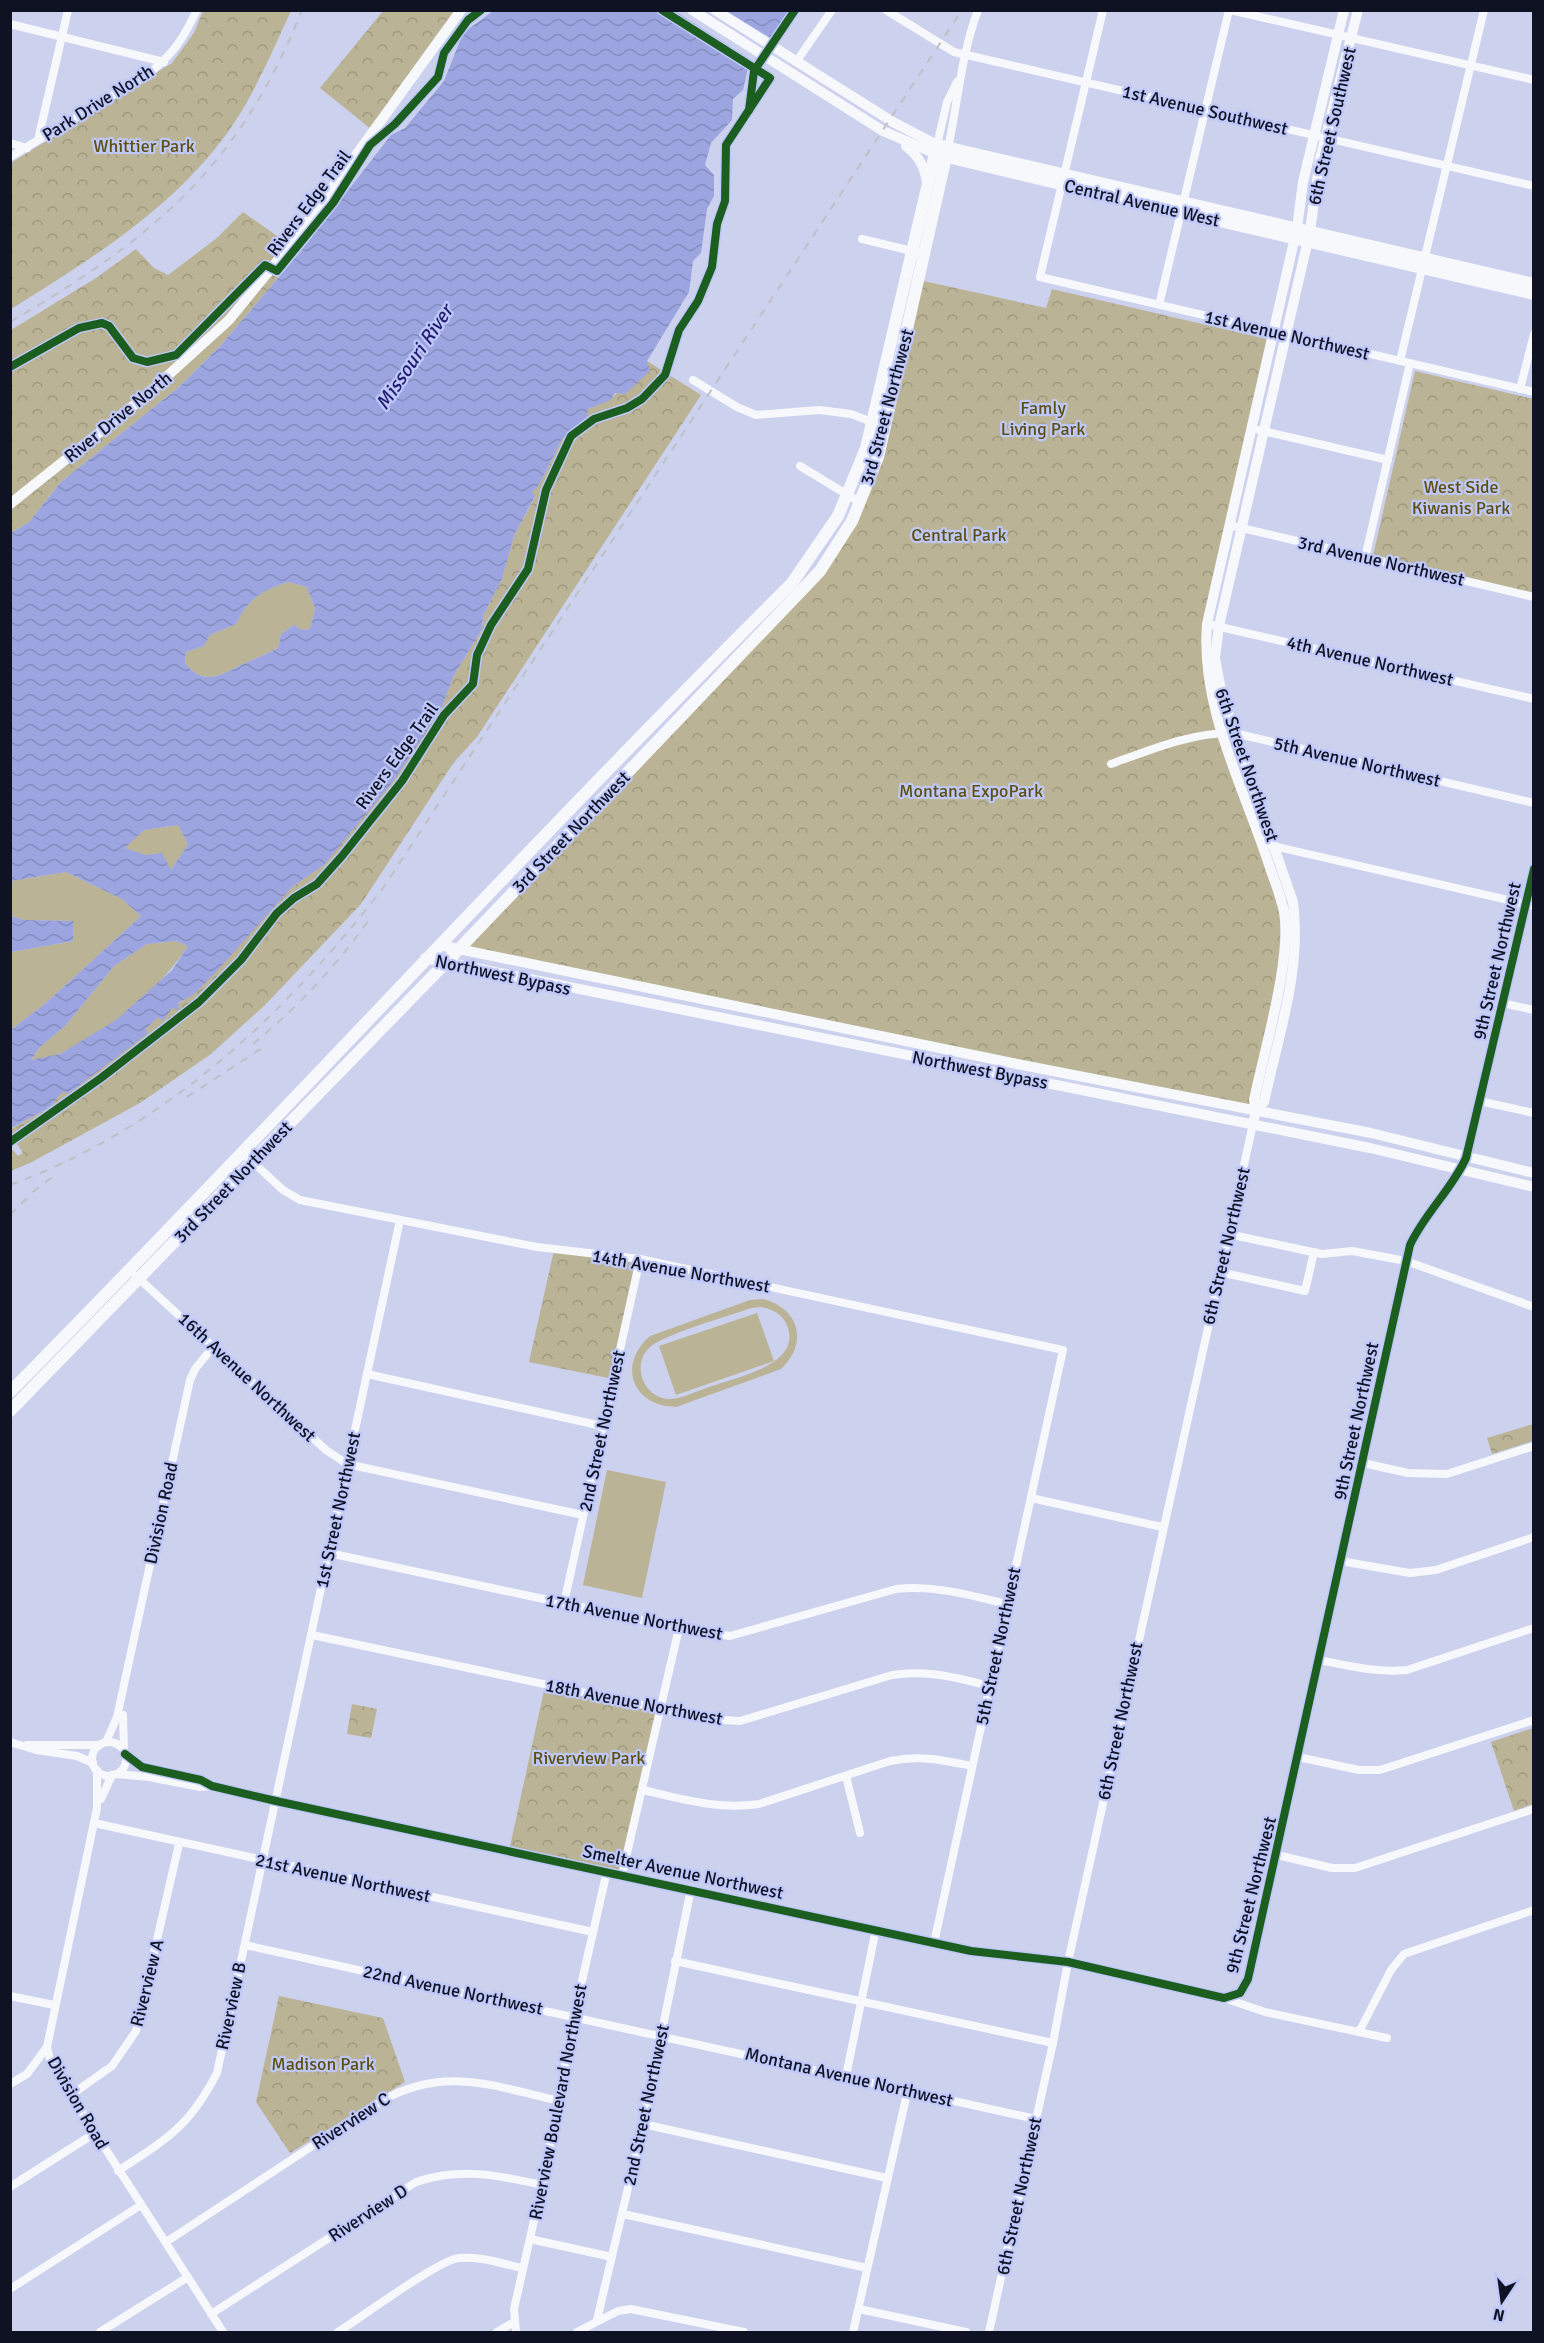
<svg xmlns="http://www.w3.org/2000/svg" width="1544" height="2343" viewBox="0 0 1544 2343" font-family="Signika,sans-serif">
  <defs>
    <pattern id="forest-crowns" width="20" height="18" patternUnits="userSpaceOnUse" patternTransform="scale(1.5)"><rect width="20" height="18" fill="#bab395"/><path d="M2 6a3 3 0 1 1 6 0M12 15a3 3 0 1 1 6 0" fill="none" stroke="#9f9980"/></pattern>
    <pattern id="water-waves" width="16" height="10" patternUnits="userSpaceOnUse" patternTransform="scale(1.5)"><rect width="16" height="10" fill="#9ca5e0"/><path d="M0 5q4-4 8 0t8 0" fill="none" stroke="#858dc0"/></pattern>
  </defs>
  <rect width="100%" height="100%" fill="#ccd1ed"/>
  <!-- grass -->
  <g fill="#bab395" fill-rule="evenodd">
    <path d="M289 582 307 587 315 609 310 629 302 630 294 625 281 634 278 648C266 654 255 659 243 664 221 675 204 687 185 663L186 652 204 646 210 635 236 624C248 599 263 589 289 582Z"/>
    <path d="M178 825 188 844 171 870 146 855 124 848 144 830Z"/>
    <path d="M66 872 122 899 141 916 47 1002 11 1030V952L73 941 74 921 24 920 11 916V881Z"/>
    <path d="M176 941 188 946C158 991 111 1029 62 1053 53 1057 41 1058 31 1060L39 1048 66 1025 114 966 147 944Z"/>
    <path d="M763 1299C799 1308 809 1343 781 1369L676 1407C632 1406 617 1365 650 1336L750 1300ZM761 1307C774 1309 784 1315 788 1328 800 1366 734 1378 709 1387 697 1391 682 1399 669 1399 644 1398 631 1366 649 1348 663 1334 730 1316 751 1308Z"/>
    <path d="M757 1313 774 1361 676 1395 659 1346Z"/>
    <path d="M607 1470 666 1482 642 1598 583 1585Z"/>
  </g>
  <!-- forest -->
  <g fill="url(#forest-crowns)">
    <path d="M203 11H291C274 47 258 86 236 120 182 203 93 258 11 309V163L172 63 194 33Z"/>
    <path d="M383 11H455L371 129 320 88Z"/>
    <path d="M243 212 287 243 266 270 278 278 221 345 179 387 61 482 29 522 11 533V330L96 278 136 249 154 268 168 275 217 238Z"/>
    <path d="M919 280 1046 308 1052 289 1271 340 1203 626 1206 674 1285 928 1256 1110 460 948 801 594 861 503Z"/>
    <path d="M647 361 701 395 477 737 454 762 361 904 265 1005 211 1054 140 1103 32 1162 11 1171 10 1147 18 1156 23 1153 11 1135V1129L50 1107 62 1091 146 1029 158 1017 193 994 292 887 324 865 441 709 454 675 482 629 483 616 502 579 514 536 535 497 532 492 539 485 562 439 587 417V409L610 400Z"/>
    <path d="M1415 371 1533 399V593L1373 556Z"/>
    <path d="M554 1250 640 1259 613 1379 529 1362Z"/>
    <path d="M1533 1424V1441L1492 1454 1487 1438Z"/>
    <path d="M545 1686 661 1710 622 1875 509 1851Z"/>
    <path d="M352 1704 377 1709 371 1738 347 1734Z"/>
    <path d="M1533 1728V1804L1514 1811 1491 1742Z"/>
    <path d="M279 1996 383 2018 405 2082 290 2153 256 2102Z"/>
  </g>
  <!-- water -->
  <g fill="url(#water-waves)" fill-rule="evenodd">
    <path d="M493 11H792L748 68 743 90 733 99 732 120 711 143 705 165 714 175V196L707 209 701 253 693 261 689 292 647 361 650 371 625 394 615 393 611 400 588 409 587 417 562 439 539 485 532 492 535 496 514 536 502 579 483 616 482 629 454 675 441 709 394 780 324 865 292 887 216 972 193 995 178 1003 179 1010 172 1008 163 1021 158 1017 146 1029 147 1034 69 1093 62 1092 50 1107 10 1129 11 1030 47 1002 141 916 122 899 66 872 11 881V533L29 522 61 482 179 387 221 345 301 251 391 135 405 128 444 81 463 33ZM289 582 307 587 315 609 310 629 302 630 294 625 281 634 278 648C266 654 255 659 243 664 221 675 204 687 185 663L186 652 204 646 210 635 236 624C248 599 263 589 289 582ZM178 825 188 844 171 870 162 853 146 855 125 848 144 830ZM176 941 188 946 172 970 116 1020 60 1054 31 1060 39 1048 66 1025 114 966 147 944Z"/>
    <path d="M11 916 24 920 74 921 73 941 11 952Z"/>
  </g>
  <!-- pier -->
  <path fill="#ccd1ed" d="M675 11H726L774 40 756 63Z"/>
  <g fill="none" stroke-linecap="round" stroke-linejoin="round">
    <!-- minor -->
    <g stroke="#f7f8fc" stroke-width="8">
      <path d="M886 10 954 52 1534 186"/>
      <path d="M1103 10 1040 277 1534 392"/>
      <path d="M1230 10 1534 80"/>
      <path d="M10 24 164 62"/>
      <path d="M796 62 832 10"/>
      <path d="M38 140 68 10"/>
      <path d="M10 143 27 148"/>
      <path d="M937 145 947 102 957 82"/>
      <path d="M948 148C958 102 961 55 978 10"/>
      <path d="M10 157 144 77C172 56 182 41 197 10"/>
      <path d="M862 239 916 252"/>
      <path d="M1159 305 1229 10"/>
      <path d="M1400 361 1484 10"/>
      <path d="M693 380 737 407 756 415 819 410 851 414 877 424"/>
      <path d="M1520 389 1534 334"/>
      <path d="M1259 430 1388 460"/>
      <path d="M800 466 861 503"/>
      <path d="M1229 525 1534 597"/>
      <path d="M1365 558 1410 363"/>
      <path d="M1207 624 1534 699"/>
      <path d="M1111 764C1150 750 1192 732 1234 733L1534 803"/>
      <path d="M1269 845 1534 906"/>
      <path d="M1502 1003 1534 1010"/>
      <path d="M1479 1101 1534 1113"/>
      <path d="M243 1153 283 1190 300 1200 537 1247 640 1259 1063 1350 934 1943"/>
      <path d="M1228 1234 1322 1254 1352 1251 1406 1261 1534 1307"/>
      <path d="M1220 1272 1305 1291 1314 1252"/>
      <path d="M136 1276 326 1450 347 1464 583 1515"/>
      <path d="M367 1374 602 1426"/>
      <path d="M1363 1463 1408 1473 1447 1474 1534 1446"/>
      <path d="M1031 1498 1162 1527"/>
      <path d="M329 1553 679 1628 730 1636 896 1589C935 1585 969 1595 1007 1604"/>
      <path d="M1340 1561 1410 1573 1436 1570 1534 1537"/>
      <path d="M564 1603 640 1259"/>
      <path d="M312 1635 709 1719 740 1721 892 1675C927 1670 956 1677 989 1686"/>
      <path d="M1319 1660C1349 1666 1377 1673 1407 1670L1534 1628"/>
      <path d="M123 1715 124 1750"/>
      <path d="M10 1742 36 1750 77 1756 93 1763"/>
      <path d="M106 1742 117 1717 190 1380 195 1369 213 1347"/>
      <circle cx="109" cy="1759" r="17"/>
      <path d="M27 1745H99"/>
      <path d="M125 1754 142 1767 201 1780 212 1786 276 1801 971 1951 1068 1962 1224 1998 1240 1993 1248 1979 1410 1245C1425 1213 1452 1189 1466 1158L1534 869"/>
      <path d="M1298 1757 1359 1770H1380L1534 1720"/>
      <path d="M97 1770V1808L47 2047 50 2060 71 2095 223 2332"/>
      <path d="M116 1774 149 1777 200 1787 212 1786"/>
      <path d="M846 1776 860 1833"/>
      <path d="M643 1790C682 1799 719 1810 759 1804L890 1761C920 1755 943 1760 972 1766"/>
      <path d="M101 1799 112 1775"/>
      <path d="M94 1823 593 1932"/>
      <path d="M1277 1855 1332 1868H1355L1534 1809"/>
      <path d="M622 1875 679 1628"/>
      <path d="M245 1945 1036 2119"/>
      <path d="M675 1961 1053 2043"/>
      <path d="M10 1996 54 2005"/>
      <path d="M1224 1998 1265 2012 1387 2038"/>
      <path d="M1359 2032 1391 1970 1404 1954 1534 1910"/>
      <path d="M846 2076 876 1929"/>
      <path d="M10 2084 27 2074 47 2047"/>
      <path d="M71 2095 112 2066 136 2031 179 1844"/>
      <path d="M643 2124 887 2178"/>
      <path d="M118 2171C168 2138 189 2127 217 2073L400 1220"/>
      <path d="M10 2187 95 2133"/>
      <path d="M623 2214 867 2268"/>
      <path d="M530 2239 612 2257"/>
      <path d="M166 2242 381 2101C445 2065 493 2086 559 2101"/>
      <path d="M10 2289 141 2205"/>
      <path d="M859 2309 966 2332"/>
      <path d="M211 2314 416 2182C460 2167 498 2175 542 2185"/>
      <path d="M597 2320 643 2124 691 1889"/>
      <path d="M100 2332 188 2277"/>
      <path d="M338 2332C359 2319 440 2259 459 2258 481 2256 502 2264 523 2268"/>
      <path d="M497 2332 514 2322"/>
      <path d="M516 2332 514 2309 542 2185 574 2016 607 1871"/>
      <path d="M577 2332 618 2311 631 2309 744 2332"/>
      <path d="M853 2332 908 2089"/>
      <path d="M989 2332 1053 2043 1068 1962 1253 1124"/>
    </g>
    <!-- major -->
    <g stroke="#f7f8fc" stroke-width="10">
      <path d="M692 10 883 131 936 154"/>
      <path d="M715 10 893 122 937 145"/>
      <path d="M906 146C919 156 925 167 927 183"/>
      <path d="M10 504 144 397 229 320 296 238 461 10"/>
      <path d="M439 945 1017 1064 1371 1133 1534 1173"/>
      <path d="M425 958 1370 1148 1534 1187"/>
      <path d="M1256 1110 1254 1100C1264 1051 1292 959 1284 912 1281 897 1275 882 1270 868 1245 789 1200 709 1207 624L1297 228 1303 182 1344 10"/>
      <path d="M1253 1124 1256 1110 1264 1102C1278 1037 1302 969 1293 902L1222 696 1215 658 1219 626 1310 231 1320 159 1358 10"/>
    </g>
    <!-- highway -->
    <g stroke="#f7f8fc" stroke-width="12">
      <path d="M939 155 1056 183"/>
      <path d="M1082 189 1534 294"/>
      <path d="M10 1392C274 1125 526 848 792 583L838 516 866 448 937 145 1534 284"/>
      <path d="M10 1411 460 948 820 571 852 521 878 457 948 148"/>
    </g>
    <!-- rail -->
    <g stroke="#bebfc7" stroke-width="2" stroke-dasharray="8 8" stroke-linecap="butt">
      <path d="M10 322C153 238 239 168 302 10"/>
      <path d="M253 1044C298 1007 338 964 371 917"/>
      <path d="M187 1097 265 1046"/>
      <path d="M10 1185C164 1129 285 1015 383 888L962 10"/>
      <path d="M10 1215 35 1190 58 1173"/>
    </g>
    <!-- cycleway casing -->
    <g stroke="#bfc8fa" stroke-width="11">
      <g id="cycleway">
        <path d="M749 110 754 71 795 10"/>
        <path d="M10 367 79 328 102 323 109 326 133 358 147 362 176 355 265 265 277 271 333 203 370 145 395 124 438 77 444 53 468 20 481 10"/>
        <path d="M10 1142 101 1078 199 1002 241 960 277 913 294 898 317 884 342 856 402 781 444 715 473 684 477 655 491 625 528 569 546 490 571 436 594 419 627 408 642 399 665 375 679 330 698 301 712 267 717 224 725 201 726 145 770 78 662 10"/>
        <path d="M125 1754 142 1767 201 1780 212 1786 276 1801 971 1951 1068 1962 1224 1998 1240 1993 1248 1979 1410 1245C1425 1213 1452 1189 1466 1158L1534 869"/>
      </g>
    </g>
    <!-- cycleway -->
    <use href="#cycleway" stroke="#1b5e20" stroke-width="8"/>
  </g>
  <g text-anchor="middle" stroke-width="4.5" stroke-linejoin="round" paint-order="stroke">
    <!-- street labels -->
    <g font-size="18" fill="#0f1223" stroke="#bfc8fa">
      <text transform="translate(98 103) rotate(-32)" y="6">Park Drive North</text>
      <text transform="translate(1205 110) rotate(13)" y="6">1st Avenue Southwest</text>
      <text transform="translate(1332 126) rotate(-77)" y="6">6th Street Southwest</text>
      <text transform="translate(309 203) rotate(-53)" y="6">Rivers Edge Trail</text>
      <text transform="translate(1142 203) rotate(13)" y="6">Central Avenue West</text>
      <text transform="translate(1287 335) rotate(13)" y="6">1st Avenue Northwest</text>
      <text transform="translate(887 407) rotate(-75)" y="6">3rd Street Northwest</text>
      <text transform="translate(118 417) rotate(-39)" y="6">River Drive North</text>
      <text transform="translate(1381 561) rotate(13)" y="6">3rd Avenue Northwest</text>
      <text transform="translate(1370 661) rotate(13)" y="6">4th Avenue Northwest</text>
      <text transform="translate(397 756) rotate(-54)" y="6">Rivers Edge Trail</text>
      <text transform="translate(1357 762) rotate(13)" y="6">5th Avenue Northwest</text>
      <text transform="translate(1247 765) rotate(71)" y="6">6th Street Northwest</text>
      <text transform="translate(571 832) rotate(-46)" y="6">3rd Street Northwest</text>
      <text transform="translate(1497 961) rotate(-77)" y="6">9th Street Northwest</text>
      <text transform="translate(503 975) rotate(12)" y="6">Northwest Bypass</text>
      <text transform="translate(980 1070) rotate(11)" y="6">Northwest Bypass</text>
      <text transform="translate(233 1182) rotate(-46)" y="6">3rd Street Northwest</text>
      <text transform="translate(1226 1246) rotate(-77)" y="6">6th Street Northwest</text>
      <text transform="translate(681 1271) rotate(10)" y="6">14th Avenue Northwest</text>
      <text transform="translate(247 1377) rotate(43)" y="6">16th Avenue Northwest</text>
      <text transform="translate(1356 1421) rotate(-78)" y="6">9th Street Northwest</text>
      <text transform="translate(602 1431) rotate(-78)" y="6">2nd Street Northwest</text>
      <text transform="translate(338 1510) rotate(-78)" y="6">1st Street Northwest</text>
      <text transform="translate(161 1513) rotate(-78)" y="6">Division Road</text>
      <text transform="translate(634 1617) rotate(11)" y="6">17th Avenue Northwest</text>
      <text transform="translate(998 1646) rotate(-78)" y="6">5th Street Northwest</text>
      <text transform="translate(634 1702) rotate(11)" y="6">18th Avenue Northwest</text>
      <text transform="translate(1120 1721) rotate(-78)" y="6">6th Street Northwest</text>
      <text transform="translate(683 1872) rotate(12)" y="6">Smelter Avenue Northwest</text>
      <text transform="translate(343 1878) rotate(12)" y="6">21st Avenue Northwest</text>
      <text transform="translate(1251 1895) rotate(-76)" y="6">9th Street Northwest</text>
      <text transform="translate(147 1983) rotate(-76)" y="6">Riverview A</text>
      <text transform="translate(453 1990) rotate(12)" y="6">22nd Avenue Northwest</text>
      <text transform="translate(231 2006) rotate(-78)" y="6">Riverview B</text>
      <text transform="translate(849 2077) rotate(13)" y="6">Montana Avenue Northwest</text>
      <text transform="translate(558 2102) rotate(-79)" y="6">Riverview Boulevard Northwest</text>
      <text transform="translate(78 2103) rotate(60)" y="6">Division Road</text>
      <text transform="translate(646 2105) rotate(-78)" y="6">2nd Street Northwest</text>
      <text transform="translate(351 2121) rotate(-33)" y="6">Riverview C</text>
      <text transform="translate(1019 2196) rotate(-78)" y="6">6th Street Northwest</text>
      <text transform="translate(368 2213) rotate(-33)" y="6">Riverview D</text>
    </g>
    <!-- park labels -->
    <g font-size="18" fill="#5d500e" stroke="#bfc8fa">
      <text x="144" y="152">Whittier Park</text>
      <text x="1043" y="414">Famly<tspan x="1043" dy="21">Living Park</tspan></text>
      <text x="1461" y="493">West Side<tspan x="1461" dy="21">Kiwanis Park</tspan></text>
      <text x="959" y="541">Central Park</text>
      <text x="971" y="797">Montana ExpoPark</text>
      <text x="589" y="1764">Riverview Park</text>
      <text x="323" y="2070">Madison Park</text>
    </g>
    <!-- water labels -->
    <g font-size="20" font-style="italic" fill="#221d70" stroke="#bfc8fa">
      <text transform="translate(414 357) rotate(-56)" y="7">Missouri River</text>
    </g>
  </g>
  <!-- border -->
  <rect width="1544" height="2343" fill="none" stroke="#0f1223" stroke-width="24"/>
  <!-- north arrow -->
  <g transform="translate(1502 2301) rotate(193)" stroke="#bfc8fa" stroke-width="4.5" paint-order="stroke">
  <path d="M0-4.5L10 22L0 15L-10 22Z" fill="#0f1223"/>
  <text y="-9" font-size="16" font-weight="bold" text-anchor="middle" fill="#0f1223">N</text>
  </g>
</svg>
